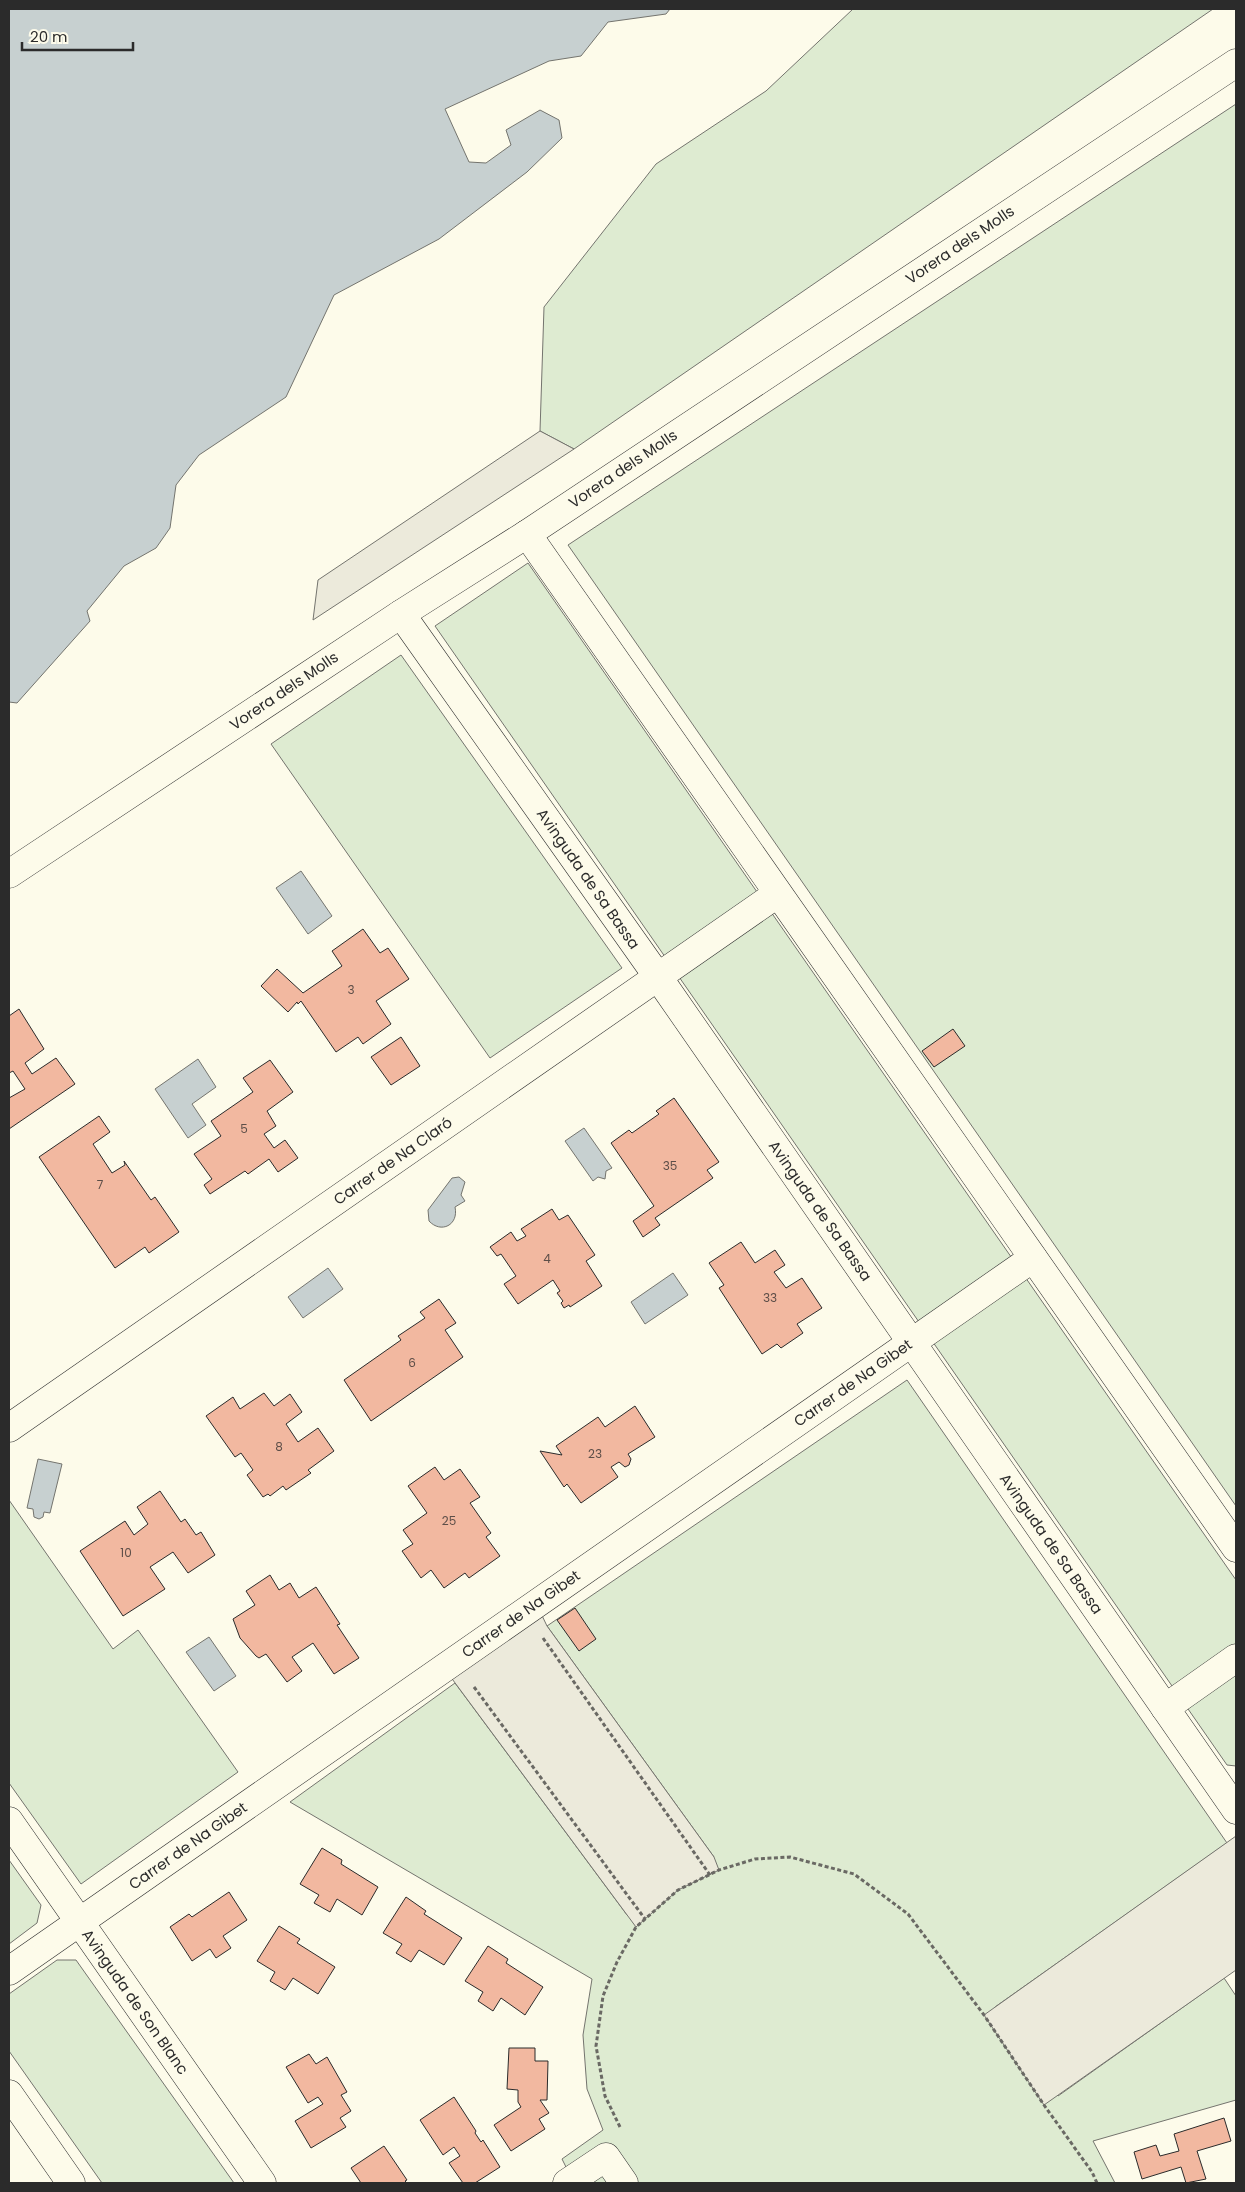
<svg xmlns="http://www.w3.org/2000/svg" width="1245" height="2192" viewBox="0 0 1245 2192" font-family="Poppins,sans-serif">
  <rect width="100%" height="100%" fill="#fdfbea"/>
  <!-- green -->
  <g fill="#deebd1" stroke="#74746e">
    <path d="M853 9H1213L574 449 540 431 544 307 656 164 766 91Z"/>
    <path d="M1236 104V1506L568 545Z"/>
    <path d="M528 563 1236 1580V1766L1227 1765 435 626Z"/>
    <path d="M401 655 622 968 490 1058 271 744Z"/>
    <path d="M907 1380 1227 1843 995 2007 1058 2096 1224 1978 1236 1996V2100L1093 2141 1115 2183H574L562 2159 603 2130 587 2089 583 2035 592 1979 290 1802 455 1683 627 1915 714 1857 547 1626Z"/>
    <path d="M9 1500 113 1649 138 1630 238 1772 81 1884 9 1783Z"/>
    <path d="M9 1860 41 1905 37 1923 9 1944Z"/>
    <path d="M57 1960H76L234 2183H102L9 2051V1994Z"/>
  </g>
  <!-- parking -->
  <g fill="#eceadb" stroke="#74746e">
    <path d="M540 431 574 449 313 620 318 580Z"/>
    <path d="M536 1603 547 1626 714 1857 719 1870 678 1890 636 1927 444 1668Z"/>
    <path d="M1236 1836V1970L1044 2105 984 2015Z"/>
  </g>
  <!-- water -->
  <g fill="#c7d0d0" stroke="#74746e">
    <path d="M9 9H670L666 14 608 22 581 56 549 61 445 109 469 162 486 163 511 145 506 130 540 110 559 120 562 138 527 172 439 239 334 295 286 397 199 455 176 485 170 528 156 548 124 566 87 611 90 621 17 703 9 702Z"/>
    <path d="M301 871 332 916 308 934 276 888Z"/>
    <path d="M198 1059 216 1087 192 1104 206 1125 188 1138 155 1089Z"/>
    <path d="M584 1128 612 1168 606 1171 605 1179 598 1177 593 1181 565 1141Z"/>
    <path d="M459 1177 465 1182 461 1195 465 1201 455 1207C459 1225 441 1234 429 1221L428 1210 452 1178Z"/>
    <path d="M328 1268 343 1289 303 1318 288 1297Z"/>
    <path d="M673 1273 688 1295 645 1324 631 1302Z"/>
    <path d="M38 1459 62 1464 50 1513 44 1512 43 1517 39 1519 34 1517 33 1509 27 1508Z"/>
    <path d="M209 1637 236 1676 214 1691 186 1652Z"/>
  </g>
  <!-- building -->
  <g fill="#f2b8a0" stroke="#2b2b2b">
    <path d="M363 929 380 953 388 948 409 979 376 1001 391 1024 363 1044 358 1037 336 1052 301 1001 298 1004 297 1002 288 1012 261 986 277 969 303 993 342 966 332 951Z"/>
    <path d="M19 1009 44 1049 25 1063 32 1074 56 1058 75 1084 9 1129V1098L25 1089 13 1071 9 1073V1016Z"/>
    <path d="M953 1029 965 1046 934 1067 922 1051Z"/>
    <path d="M401 1037 420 1066 391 1085 371 1057Z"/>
    <path d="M270 1060 293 1092 267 1111 276 1126 264 1134 274 1148 285 1140 298 1158 278 1172 269 1159 248 1174 245 1171 210 1194 204 1185 212 1179 194 1154 221 1136 211 1121 253 1092 243 1078Z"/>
    <path d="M674 1098 719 1162 707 1170 713 1178 655 1218 660 1225 643 1237 633 1221 654 1206 611 1143 629 1130 632 1133 659 1114 656 1111Z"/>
    <path d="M99 1116 110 1132 93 1144 112 1173 125 1165 124 1161 151 1200 155 1197 179 1232 149 1253 145 1247 115 1268 39 1157Z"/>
    <path d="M552 1209 559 1220 568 1215 595 1255 586 1261 602 1286 570 1307 569 1305 564 1308 561 1303 563 1301 557 1293 560 1291 553 1280 518 1304 504 1284 516 1276 501 1254 497 1256 490 1247 511 1232 517 1241 526 1236 521 1229Z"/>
    <path d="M741 1242 755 1263 775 1250 785 1265 774 1272 786 1288 802 1278 822 1308 797 1324 803 1333 781 1348 777 1344 762 1354 719 1288 724 1285 709 1263Z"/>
    <path d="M439 1299 456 1323 445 1330 463 1357 371 1421 344 1380 401 1340 398 1336 425 1318 420 1312Z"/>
    <path d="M264 1393 274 1406 290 1394 302 1412 286 1424 298 1442 318 1428 334 1451 308 1470 311 1473 286 1490 283 1486 270 1496 268 1494 263 1497 247 1475 253 1470 241 1453 235 1457 206 1416 233 1397 240 1409Z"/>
    <path d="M635 1406 655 1437 628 1454 631 1459 629 1465 625 1467 619 1462 611 1467 618 1477 581 1503 567 1484 564 1487 540 1451 562 1455 556 1446 598 1417 605 1427Z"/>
    <path d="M435 1467 444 1480 460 1469 480 1497 470 1503 491 1533 486 1537 500 1556 469 1578 465 1573 444 1588 431 1570 421 1578 402 1551 413 1544 403 1530 427 1513 408 1486Z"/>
    <path d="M160 1491 181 1522 185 1519 196 1535 201 1532 215 1555 188 1573 173 1552 150 1567 165 1589 123 1616 80 1551 125 1521 134 1535 148 1524 137 1507Z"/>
    <path d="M270 1575 279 1590 290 1583 299 1598 316 1587 340 1624 337 1625 359 1658 334 1674 313 1643 292 1657 302 1671 287 1682 266 1654 259 1658 256 1656 240 1638 233 1619 255 1605 246 1591Z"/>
    <path d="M575 1608 596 1639 579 1651 557 1620Z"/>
    <path d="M322 1848 342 1860 341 1864 378 1887 362 1915 337 1899 330 1912 314 1903 319 1895 300 1884Z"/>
    <path d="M229 1892 247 1920 223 1936 231 1948 216 1958 210 1949 192 1961 170 1927 189 1914 192 1917Z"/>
    <path d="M406 1897 426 1911 424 1914 462 1938 444 1965 419 1950 411 1962 396 1953 402 1944 383 1933Z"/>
    <path d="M279 1926 300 1939 297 1943 335 1967 318 1994 293 1978 285 1990 270 1981 275 1972 257 1961Z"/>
    <path d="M488 1946 508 1959 506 1963 543 1987 525 2015 501 1998 493 2011 478 2001 483 1992 465 1981Z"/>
    <path d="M509 2048H535V2061H548L547 2100H540L549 2113 539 2119 545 2129 511 2151 494 2125 521 2107 518 2102V2090L507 2089Z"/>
    <path d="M309 2054 316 2064 327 2057 347 2092 341 2095 351 2111 340 2118 346 2127 311 2148 295 2121 323 2104 318 2097 308 2103 286 2067Z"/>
    <path d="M454 2097 476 2131 475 2133 481 2142 483 2140 500 2167 475 2183H463L449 2163 460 2156 454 2147 443 2155 420 2120Z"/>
    <path d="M1224 2118 1231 2141 1197 2151 1206 2179 1186 2183 1181 2167 1142 2179 1134 2152 1156 2145 1160 2156 1179 2151 1174 2134Z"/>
    <path d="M384 2146 407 2180 405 2181 407 2183H361L351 2168Z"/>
  </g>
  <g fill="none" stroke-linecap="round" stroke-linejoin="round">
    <!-- minor casing -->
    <g stroke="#2b2b2b" stroke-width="29">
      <g id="minor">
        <path d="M527 534 1236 1548"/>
        <path d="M401 614 658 977 1236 1810"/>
        <path d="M9 874 401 614 527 534 1236 63"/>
        <path d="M9 1428 777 894"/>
        <path d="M1165 1708 1236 1658"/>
        <path d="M9 1821 262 2183"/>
        <path d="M9 1971 1033 1258"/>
        <path d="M9 2094 71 2183"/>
        <path d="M567 2183 606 2157 624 2183"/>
      </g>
    </g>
    <!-- path -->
    <g stroke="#6a6964" stroke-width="3" stroke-dasharray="4 2.5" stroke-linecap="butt">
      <path d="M543 1638 710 1875"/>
      <path d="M474 1687 645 1919"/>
      <path d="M620 2127 605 2096 596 2046 603 1996 617 1962 636 1927 678 1890 719 1870 755 1859 790 1857 854 1874 908 1914 984 2015 1044 2105 1092 2172 1097 2183"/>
    </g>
    <!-- minor -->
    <use href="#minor" stroke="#fdfbea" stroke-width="28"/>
  </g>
  <g text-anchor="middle" stroke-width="4" stroke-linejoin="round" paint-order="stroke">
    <!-- number labels -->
    <g font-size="12" fill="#5d4e48">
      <text x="351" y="994">3</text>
      <text x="244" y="1133">5</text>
      <text x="670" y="1170">35</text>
      <text x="100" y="1189">7</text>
      <text x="547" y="1263">4</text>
      <text x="770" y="1302">33</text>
      <text x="412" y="1367">6</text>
      <text x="279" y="1451">8</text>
      <text x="595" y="1458">23</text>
      <text x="449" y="1525">25</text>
      <text x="126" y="1557">10</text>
    </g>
    <!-- street labels -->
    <g font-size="15" fill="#2b2b2b" stroke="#fdfbea">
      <text transform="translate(960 245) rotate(-34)" y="5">Vorera dels Molls</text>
      <text transform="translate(623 469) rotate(-34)" y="5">Vorera dels Molls</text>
      <text transform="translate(284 691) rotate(-34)" y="5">Vorera dels Molls</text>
      <text transform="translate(588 879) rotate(55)" y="5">Avinguda de Sa Bassa</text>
      <text transform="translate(393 1161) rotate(-35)" y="5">Carrer de Na Claró</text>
      <text transform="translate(820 1211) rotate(55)" y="5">Avinguda de Sa Bassa</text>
      <text transform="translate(853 1383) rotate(-35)" y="5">Carrer de Na Gibet</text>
      <text transform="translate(1051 1544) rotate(55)" y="5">Avinguda de Sa Bassa</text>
      <text transform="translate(521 1614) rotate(-35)" y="5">Carrer de Na Gibet</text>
      <text transform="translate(188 1846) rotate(-35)" y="5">Carrer de Na Gibet</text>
      <text transform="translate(135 2002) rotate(55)" y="5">Avinguda de Son Blanc</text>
    </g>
  </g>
  <!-- border -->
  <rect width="1245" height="2192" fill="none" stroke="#2b2b2b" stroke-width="20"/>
  <!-- scale -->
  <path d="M22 42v8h111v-8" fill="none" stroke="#2b2b2b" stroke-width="2.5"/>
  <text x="30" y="42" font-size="15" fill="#2b2b2b" stroke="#fdfbea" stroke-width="4" paint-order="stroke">20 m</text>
</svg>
